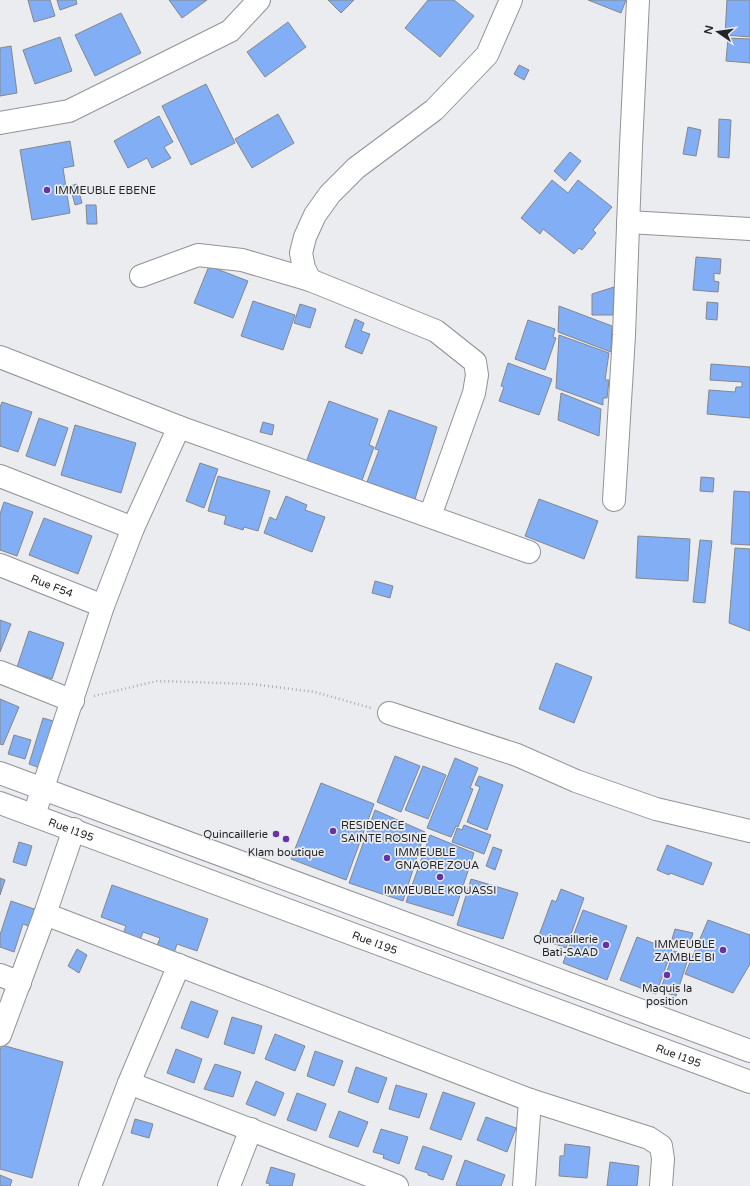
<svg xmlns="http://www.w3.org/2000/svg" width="750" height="1186" viewBox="0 0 750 1186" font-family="'Varela Round',sans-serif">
  <rect width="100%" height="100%" fill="#eaecf0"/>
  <!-- building -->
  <g fill="#81aef4" stroke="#85878a">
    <path d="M28 0H50L55 16 34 22Z"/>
    <path d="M57 0H76L77 4 60 10Z"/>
    <path d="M169 0H207L182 18Z"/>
    <path d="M328 0H354L341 13Z"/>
    <path d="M428 0H454L474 16 440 57 405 28Z"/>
    <path d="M588 0H626L621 13Z"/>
    <path d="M727 0H750V37L725 35Z"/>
    <path d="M121 13 141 53 95 76 75 35Z"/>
    <path d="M288 22 306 47 265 77 247 52Z"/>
    <path d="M60 37 72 71 35 84 23 50Z"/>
    <path d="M728 38 750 39V63L726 61Z"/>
    <path d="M11 46 17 93 0 96V48Z"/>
    <path d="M519 65 529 70 524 80 514 74Z"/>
    <path d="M206 84 235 143 191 165 162 106Z"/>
    <path d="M278 114 294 143 252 168 235 139Z"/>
    <path d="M159 116 173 142 164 147 171 158 152 168 147 158 128 168 114 141Z"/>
    <path d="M719 119 731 120 729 158 718 157Z"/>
    <path d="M688 127 701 130 696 156 683 154Z"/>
    <path d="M70 141 74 166 63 168 70 213 32 220 20 150Z"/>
    <path d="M570 152 581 161 565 181 554 171Z"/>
    <path d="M552 180 568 193 578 180 612 207 593 230 596 233 582 250 579 248 574 254 543 229 540 234 521 218Z"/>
    <path d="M77 184 82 203 75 205 70 186Z"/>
    <path d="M86 205H96L97 224H87Z"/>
    <path d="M696 257 721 259 720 274 714 273V281L719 282 718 292 693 290Z"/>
    <path d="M209 266 248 281 233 318 194 303Z"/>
    <path d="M614 287 613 315H592V294Z"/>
    <path d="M253 301 295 315 283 350 241 336Z"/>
    <path d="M707 302 718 303 717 320 706 319Z"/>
    <path d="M300 304 316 309 310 328 294 323Z"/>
    <path d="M559 306 612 326 611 352 558 332Z"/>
    <path d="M355 319 364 323 361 331 370 334 362 354 345 347Z"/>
    <path d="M528 320 555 329 553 337 556 338 545 370 515 359Z"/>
    <path d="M559 335 609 353 605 380H609L607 398H603V405L556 388Z"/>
    <path d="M508 363 552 379 539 415 499 401 504 387 501 386Z"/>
    <path d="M711 364 750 367V418L707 414 709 390 735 392 736 387H742V382L710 380Z"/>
    <path d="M561 393 601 409 599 436 558 420Z"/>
    <path d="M329 401 378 419 369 445 374 447 360 486 305 465Z"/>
    <path d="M2 402 32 412 18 452 0 446V407Z"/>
    <path d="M389 410 437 427 415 499 367 482 379 450 375 449Z"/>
    <path d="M39 418 68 428 55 466 26 456Z"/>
    <path d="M263 422 274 425 272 435 260 432Z"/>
    <path d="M75 425 136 443 121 493 61 475Z"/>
    <path d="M200 463 218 469 204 508 186 501Z"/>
    <path d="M218 476 270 491 258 531 244 527 243 530 224 524 226 516 208 511Z"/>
    <path d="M701 477 714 478 713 492 700 491Z"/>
    <path d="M734 491 750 492V545L731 544Z"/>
    <path d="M286 496 307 505 305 510 325 517 312 552 264 533 270 517 276 520Z"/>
    <path d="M539 499 598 521 584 559 525 536Z"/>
    <path d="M4 502 33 512 17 556 0 550V514Z"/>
    <path d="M44 518 92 536 78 574 29 555Z"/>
    <path d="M638 536 690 539 688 581 636 578Z"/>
    <path d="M700 540 712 541 705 603 693 602Z"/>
    <path d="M735 548 750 549V631L729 623Z"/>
    <path d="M375 581 393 586 390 598 372 593Z"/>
    <path d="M0 620 11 624 0 652Z"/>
    <path d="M29 631 64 643 52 679 17 667Z"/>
    <path d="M556 663 592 677 574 723 539 709Z"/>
    <path d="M0 699 19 707 3 745 0 744Z"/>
    <path d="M43 718 60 723 45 770 29 764Z"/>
    <path d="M14 735 31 740 25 759 8 754Z"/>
    <path d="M395 756 420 766 401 812 377 802Z"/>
    <path d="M455 758 478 768 470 788 473 789 458 827 456 826 451 837 427 828Z"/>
    <path d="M423 766 446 775 428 819 405 810Z"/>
    <path d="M479 776 503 785 487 830 467 822 480 787 475 785Z"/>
    <path d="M321 783 374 804 346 880 291 859Z"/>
    <path d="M375 810 425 832 403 901 349 883Z"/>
    <path d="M464 825 491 835 484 854 452 842 457 828 462 830Z"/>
    <path d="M430 835 474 853 453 916 406 902Z"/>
    <path d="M19 842 32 846 26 866 13 862Z"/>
    <path d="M667 845 712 863 703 885 670 873 669 875 657 870Z"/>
    <path d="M493 847 502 850 495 870 486 866Z"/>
    <path d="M0 878 5 880 0 895Z"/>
    <path d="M471 879 518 893 503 939 457 925Z"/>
    <path d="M112 885 208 919 197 951 177 944 174 953 157 946 160 938 143 932 140 940 123 934 126 926 101 917Z"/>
    <path d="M561 889 584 898 566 948 538 938 552 900 556 902Z"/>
    <path d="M11 901 37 910 31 927 23 924 14 952 0 947V935Z"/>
    <path d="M583 910 627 926 607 980 563 963Z"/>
    <path d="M708 920 750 935V964L733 993 685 974Z"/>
    <path d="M675 929 693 933 690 943 672 939Z"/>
    <path d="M637 937 672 950 656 994 620 980Z"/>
    <path d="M77 949 87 955 79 973 68 966Z"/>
    <path d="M674 951 689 956 676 996 660 991Z"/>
    <path d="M191 1001 218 1011 208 1038 181 1028Z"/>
    <path d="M232 1017 262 1026 254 1054 224 1044Z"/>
    <path d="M275 1034 305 1046 295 1071 265 1059Z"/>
    <path d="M2 1045 63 1062 32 1178 0 1169V1050Z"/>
    <path d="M176 1049 202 1059 194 1083 167 1073Z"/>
    <path d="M315 1051 343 1061 334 1086 307 1076Z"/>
    <path d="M215 1064 241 1072 233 1097 204 1089Z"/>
    <path d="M356 1067 387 1078 378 1103 348 1092Z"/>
    <path d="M256 1081 284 1093 275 1116 246 1104Z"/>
    <path d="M396 1085 427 1094 419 1118 389 1109Z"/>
    <path d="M443 1092 475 1103 461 1140 430 1129Z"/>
    <path d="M297 1093 326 1104 316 1131 287 1120Z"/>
    <path d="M339 1111 368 1122 358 1147 329 1137Z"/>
    <path d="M486 1117 516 1128 507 1152 477 1140Z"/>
    <path d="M135 1119 153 1124 149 1138 131 1133Z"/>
    <path d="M381 1129 408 1137 399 1164 383 1158 384 1155 373 1152Z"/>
    <path d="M565 1144 590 1147 587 1178 559 1176 560 1156H564Z"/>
    <path d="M423 1146 452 1156 443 1180 428 1175V1173L415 1169Z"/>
    <path d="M465 1160 505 1175 501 1186H460L456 1185Z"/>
    <path d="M610 1162 639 1166 637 1186H607Z"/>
    <path d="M271 1167 295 1174 292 1186H269L270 1184 266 1183Z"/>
    <path d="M0 1175 12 1180 10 1186H0Z"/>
  </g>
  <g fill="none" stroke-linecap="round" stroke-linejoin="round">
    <!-- minor casing -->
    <g stroke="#919396" stroke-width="24">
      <g id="minor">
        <path d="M0 123 69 111 230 31 259 0"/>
        <path d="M628 222 750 229"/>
        <path d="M141 276 198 255 242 260 310 280 436 331 475 362 477 375 474 393 430 516"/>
        <path d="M310 280 304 268 301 253 305 237 315 215 330 194 356 168 434 110 487 55 511 0"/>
        <path d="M0 357 179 427 529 552"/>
        <path d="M0 476 133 528"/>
        <path d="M614 500 624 335 631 146 638 0"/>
        <path id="s1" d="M0 565 103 606"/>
        <path d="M0 672 73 701"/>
        <path d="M389 713 517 755 576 781 656 809 750 831"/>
        <path d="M34 815 103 606 133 528 179 427"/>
        <path d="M45 914 530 1100 649 1138 661 1146 663 1159 661 1186"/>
        <path d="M0 975 20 983"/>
        <path d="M0 1035 45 914 74 829"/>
        <path d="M129 1083 397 1186"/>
        <path d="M90 1186 129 1083 179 965"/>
        <path d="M229 1186 251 1129"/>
        <path d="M524 1186 530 1100"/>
      </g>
    </g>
    <!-- major casing -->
    <g stroke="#919396" stroke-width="24">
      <g id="major">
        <path d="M0 773 750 1051"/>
        <path id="s2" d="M0 803 750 1082"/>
      </g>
    </g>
    <!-- path -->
    <path stroke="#abadb0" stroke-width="2.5" stroke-dasharray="1 3" stroke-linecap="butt" d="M94 696 157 681 252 684 315 692 371 708"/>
    <!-- minor -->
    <use href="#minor" stroke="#fff" stroke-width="22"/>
    <!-- major -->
    <use href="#major" stroke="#fff" stroke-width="22"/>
  </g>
  <!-- markers -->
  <g fill="#6731a8" stroke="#eaecf0" stroke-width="1.5">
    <circle cx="47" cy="190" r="4"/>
    <circle cx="333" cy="831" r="4"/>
    <circle cx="276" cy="834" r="4"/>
    <circle cx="286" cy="839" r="4"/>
    <circle cx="387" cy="858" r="4"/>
    <circle cx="440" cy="877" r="4"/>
    <circle cx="606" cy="945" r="4"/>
    <circle cx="723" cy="950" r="4"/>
    <circle cx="667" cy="975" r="4"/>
  </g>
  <g text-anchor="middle" stroke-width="3.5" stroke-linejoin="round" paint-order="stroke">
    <!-- poi labels -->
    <g font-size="11" fill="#232425" stroke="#eaecf0" text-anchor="start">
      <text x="55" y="194">IMMEUBLE EBENE</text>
      <text x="341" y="829">RESIDENCE<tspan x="341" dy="13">SAINTE ROSINE</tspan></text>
      <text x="268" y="838" text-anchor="end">Quincaillerie</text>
      <text x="286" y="856" text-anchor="middle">Klam boutique</text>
      <text x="395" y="856">IMMEUBLE<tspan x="395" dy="13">GNAORE ZOUA</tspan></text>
      <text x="440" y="894" text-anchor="middle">IMMEUBLE KOUASSI</text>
      <text x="598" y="943" text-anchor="end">Quincaillerie<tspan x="598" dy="13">Bati-SAAD</tspan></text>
      <text x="715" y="948" text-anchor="end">IMMEUBLE<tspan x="715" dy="13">ZAMBLE BI</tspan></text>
      <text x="667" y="992" text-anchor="middle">Maquis la<tspan x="667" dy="13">position</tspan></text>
    </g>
    <!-- street labels -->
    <g font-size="11" fill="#232425" stroke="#eaecf0">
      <text dy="4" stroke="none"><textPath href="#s1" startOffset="56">Rue F54</textPath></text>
      <text dy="4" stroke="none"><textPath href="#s2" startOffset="76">Rue I195</textPath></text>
      <text dy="4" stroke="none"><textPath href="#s2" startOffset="400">Rue I195</textPath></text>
      <text dy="4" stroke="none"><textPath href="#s2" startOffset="724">Rue I195</textPath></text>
    </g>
  </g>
  <!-- north arrow -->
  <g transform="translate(718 32) rotate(283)" stroke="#eaecf0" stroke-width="3" paint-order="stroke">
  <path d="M0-3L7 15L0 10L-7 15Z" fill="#232425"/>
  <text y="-6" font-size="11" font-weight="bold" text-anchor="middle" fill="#232425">N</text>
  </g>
</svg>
